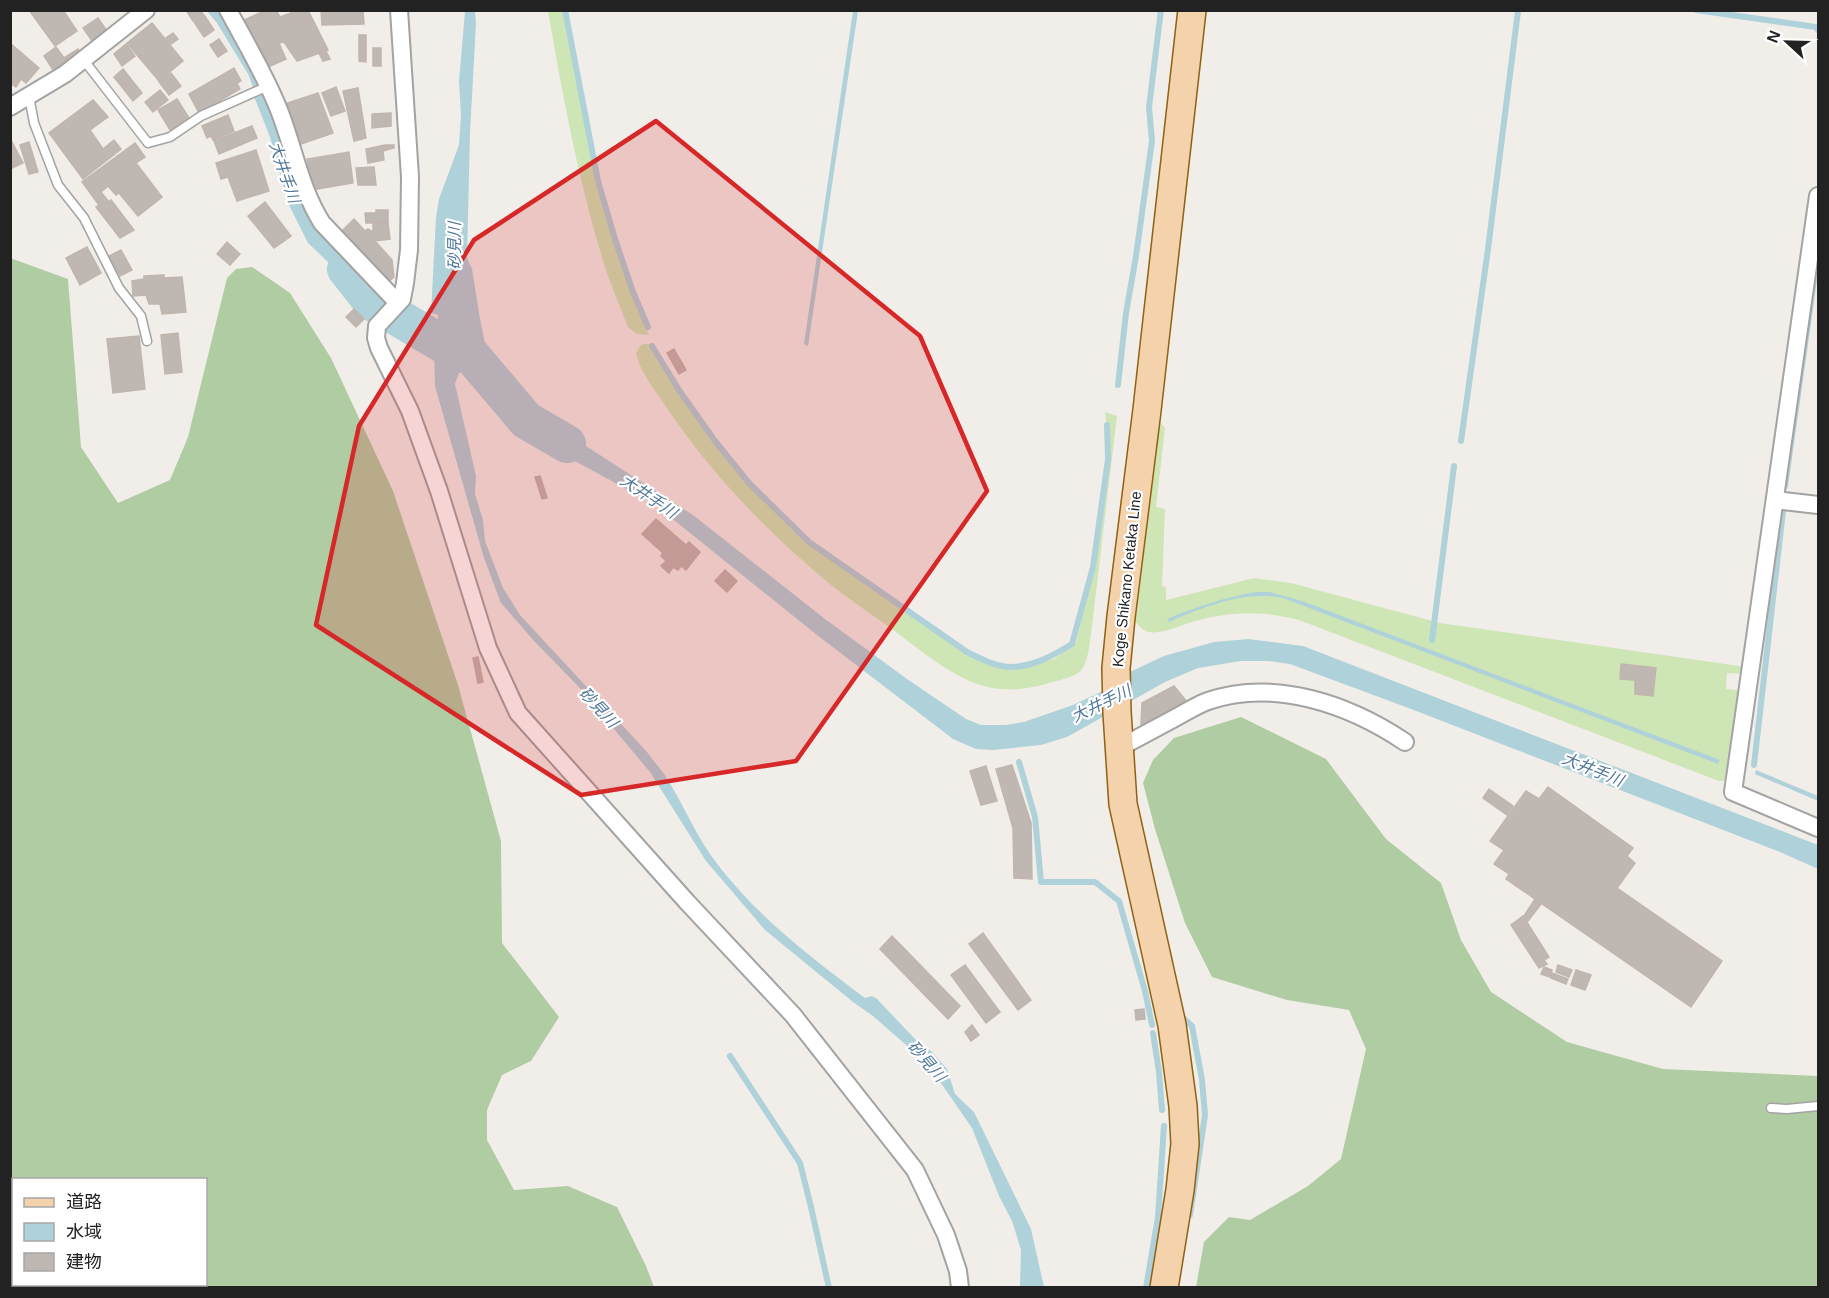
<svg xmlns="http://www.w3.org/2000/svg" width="1829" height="1298" viewBox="0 0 1829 1298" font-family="Arial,'Noto Sans JP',sans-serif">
  <rect width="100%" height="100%" fill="#f1eee9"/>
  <!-- grass -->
  <g fill="#cee5b5">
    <path d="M548 11H564C575 68 583 126 597 183 610 235 629 286 649 335L637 334 628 327C619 303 608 279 601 254 577 174 562 92 548 11Z"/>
    <path d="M644 344H650L678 391 714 442 749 484 808 542 967 654 996 667 1013 669 1054 659 1076 643 1095 566 1109 458V439L1105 412 1117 416 1091 634C1085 675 1086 673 1046 684 1015 692 992 692 963 678 939 666 913 645 892 629 870 613 847 598 826 581 766 530 711 474 667 408 656 392 640 372 636 353L641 345Z"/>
    <path d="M1160 422 1165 428 1156 507 1165 509 1162 586 1166 587V600L1254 578 1291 583 1440 623 1746 667 1745 674 1727 673 1726 689 1737 690 1744 700 1727 780 1723 781H1719L1299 620C1263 611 1235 611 1199 620 1186 623 1162 635 1149 632 1143 631 1139 626 1135 621Z"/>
  </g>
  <!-- forest -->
  <g fill="#b0cca3" fill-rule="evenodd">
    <path d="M10 258 68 279 81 447 118 503 170 480 188 437 227 278 236 269 252 267 290 293 331 358 393 491 458 685 501 841 502 943 559 1017 531 1061 502 1075 487 1110V1140L514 1190 568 1186 617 1207 646 1266 654 1287H11ZM14 1180H206V1284H14Z"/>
    <path d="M1241 717 1326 759 1386 839 1441 883 1461 940 1491 992 1567 1042 1663 1069 1818 1076V1287H1196L1204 1242 1229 1217 1250 1220 1308 1186 1341 1159 1366 1049 1349 1010 1287 1000 1212 977 1185 923 1155 829 1143 783 1153 760 1174 738Z"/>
  </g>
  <!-- water -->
  <g fill="#afd1d9">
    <path d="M207 11H221L269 97 295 177 386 299 371 315 329 263 308 243 288 203 270 137 255 99 253 87 248 74 217 23Z"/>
    <path d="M465 11H475L476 23 470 133 467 258 472 269 480 319 494 387 465 372 459 373 455 384 476 476 475 494 483 520 485 541 503 588 520 615 647 752C652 759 658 766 664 774 681 799 692 828 710 854 751 912 809 956 865 998L872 996 877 999 916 1040 931 1051 947 1069 955 1094 974 1112 1031 1229 1044 1287H1020L1021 1250 1012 1221 999 1196 972 1128 934 1073 921 1058 873 1016 853 1002 765 930 706 861 650 772 577 685 535 642 501 603 484 558 435 386 434 350 437 344 438 315 431 313 436 217 439 199 459 145 461 115 459 81Z"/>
    <path d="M853 11H858L808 346 804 344Z"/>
    <path d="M530 410 693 515 825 619 907 679 966 719 981 725H1006L1024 722 1073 705 1105 690 1132 671 1164 656 1214 642 1248 639 1303 646 1818 845V869L1780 852 1411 709 1290 664 1269 661H1241L1198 668 1165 682 1067 737 1041 745 993 750 976 749 953 739 817 635 654 504 516 429Z"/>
    <path d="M1256 592H1270L1305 602 1720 760 1718 764 1283 598C1246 590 1202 607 1169 622L1167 619C1196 607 1226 597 1256 592Z"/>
    <path d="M1756 770 1818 796V801L1755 774Z"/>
  </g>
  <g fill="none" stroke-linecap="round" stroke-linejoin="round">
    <!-- stream -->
    <g stroke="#afd1d9" stroke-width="6">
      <path d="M565 10 598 181 615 239 633 292 648 327"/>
      <path d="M1696 10 1816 27 1818 30"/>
      <path d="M652 346 679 390 715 441 749 483 809 542 967 652C980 658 996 667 1011 667 1033 667 1054 655 1072 644L1093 567 1108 459 1107 425"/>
      <path d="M1118 385 1126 313 1136 256 1152 141 1149 107 1161 10"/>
      <path d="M1461 441 1488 249 1518 11"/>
      <path d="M1785 486 1818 252"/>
      <path d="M1432 640 1454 466"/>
      <path d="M1019 762 1035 817 1041 882H1095L1119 901 1145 991 1152 1025"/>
      <path d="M1754 765 1783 511"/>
      <path d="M1181 1016 1192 1026 1202 1080 1205 1115 1190 1215"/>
      <path d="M1153 1033 1159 1072 1162 1110"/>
      <path d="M730 1056 800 1163 811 1207 829 1288"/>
      <path d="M1146 1288 1158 1217 1164 1126"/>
    </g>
    <!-- river -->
    <g stroke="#afd1d9" stroke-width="38">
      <path d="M346 269 372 302 451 349"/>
      <path d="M460 342 526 420 567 444"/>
    </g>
  </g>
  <!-- building -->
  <g fill="#beb7b2" stroke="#c1b5ad" stroke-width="1.5">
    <path d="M29 10H63L77 31 55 46Z"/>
    <path d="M186 10H200L203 14 193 21Z"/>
    <path d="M266 10H276L280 17 291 13 290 10H308L328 50 297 61 284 42 279 43 286 59 268 67 244 20Z"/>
    <path d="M321 10H363L364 24 322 25Z"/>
    <path d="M204 15 214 30 204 37 194 22Z"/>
    <path d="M98 18 109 34 95 45 83 28Z"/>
    <path d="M152 23 183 61 159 81 127 43Z"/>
    <path d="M173 33 178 39 171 44 166 38Z"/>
    <path d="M359 35H366V62L359 61Z"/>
    <path d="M219 39 227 51 218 57 210 45Z"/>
    <path d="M10 43 39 68 26 83 21 79 16 87 10 83Z"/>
    <path d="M126 44 135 56 122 66 114 54Z"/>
    <path d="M56 47 64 58 78 49 82 54 55 73 44 56Z"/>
    <rect x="373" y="48" width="8" height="18"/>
    <path d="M326 51 330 59 323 61 319 53Z"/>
    <path d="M234 68 241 81 237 83 240 89 199 113 189 94Z"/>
    <path d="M123 69 142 93 133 101 114 77Z"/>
    <path d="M171 73 181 86 169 95 159 82Z"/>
    <path d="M336 87 345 111 331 116 322 93Z"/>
    <path d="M358 88 366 138 354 141 343 91Z"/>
    <path d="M160 90 168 100 153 112 145 102Z"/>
    <path d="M318 93 333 133 298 145 285 104Z"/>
    <path d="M177 99 189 118 170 130 158 110Z"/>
    <path d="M93 100 108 117 90 130 103 149 114 140 121 149 83 179 49 133Z"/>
    <path d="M391 113V126L372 128V114Z"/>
    <path d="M228 115 234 131 213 140 211 136 207 138 202 126Z"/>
    <path d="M252 126 257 138 219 154 214 141Z"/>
    <path d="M10 138 23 163 10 169Z"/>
    <path d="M29 142 38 172 29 174 20 145Z"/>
    <path d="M135 143 145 157 136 163 162 197 138 216 119 193 116 195 108 186 101 192 109 202 111 200 134 230 120 238 96 207 99 205 82 182Z"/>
    <path d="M385 145H394V148L383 151 384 160 368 163 366 149Z"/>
    <path d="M256 150 269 191 237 201 228 177 221 179 216 163Z"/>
    <path d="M349 152 353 183 312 190 307 159Z"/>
    <path d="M374 167 376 185H358L356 168Z"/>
    <path d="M265 202 291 236 274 248 248 216Z"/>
    <path d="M376 210H388V223H366L365 213H376Z"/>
    <path d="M354 219 365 231 368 229 373 232V223H388L390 239 375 241 392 260 394 277 387 283 339 234Z"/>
    <path d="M227 242 240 254 230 265 217 254Z"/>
    <path d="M87 247 101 273 80 285 66 258Z"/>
    <path d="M121 250 132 270 120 276 109 256Z"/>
    <path d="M164 275V278L182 277 186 312 162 314 160 304H149L146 295 133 296 132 281 144 279V276Z"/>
    <path d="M354 309 364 319 356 327 346 317Z"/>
    <path d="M178 333 182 372 165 374 161 335Z"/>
    <path d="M139 336 145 389 113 393 107 339Z"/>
    <path d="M674 349 686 370 679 374 667 353Z"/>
    <path d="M540 476 547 498 542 499 535 477Z"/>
    <path d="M656 519 686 545 689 542 700 552 686 570 681 566 678 570 673 567 669 573 661 566 666 561 661 556 663 553 642 534Z"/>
    <path d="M725 570 737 581 727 592 715 581Z"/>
    <path d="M478 657 483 682 478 683 473 658Z"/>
    <path d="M1621 664 1656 668 1653 696 1635 694V680L1620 679Z"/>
    <path d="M1174 686 1188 703 1149 724H1141L1142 703Z"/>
    <path d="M1012 765 1031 823 1032 879 1014 878 1013 828 996 769Z"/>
    <path d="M986 766 997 801 981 805 970 771Z"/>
    <path d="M1548 787 1633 848 1627 856 1635 863 1617 888 1722 961 1691 1007 1506 879 1509 874 1494 864 1504 850 1490 841 1526 791 1539 799Z"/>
    <path d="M1489 789 1513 806 1507 815 1483 798Z"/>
    <path d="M1535 899 1541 904 1528 921 1524 916Z"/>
    <path d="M1523 916 1549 957 1544 960 1547 964 1539 968 1511 925Z"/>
    <path d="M983 933 1031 1000 1018 1010 969 944Z"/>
    <path d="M892 936 960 1006 948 1019 880 949Z"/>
    <path d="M965 965 1000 1012 986 1023 951 975Z"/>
    <path d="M1558 965 1572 970 1569 977 1556 972Z"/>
    <path d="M1544 967 1552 970 1550 977 1541 974Z"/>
    <path d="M1576 970 1591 975 1585 990 1571 985Z"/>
    <path d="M1552 973 1568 979 1566 984 1551 978Z"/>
    <path d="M1144 1009 1145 1019 1136 1020 1135 1010Z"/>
    <path d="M972 1025 979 1035 971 1041 965 1032Z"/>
  </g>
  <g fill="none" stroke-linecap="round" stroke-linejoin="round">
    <!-- lane casing -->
    <g stroke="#a3a3a3" stroke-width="11">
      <g id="lane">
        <path d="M83 59 148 143 170 137 201 116 268 86"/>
        <path d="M29 96 34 123 58 185 84 218 119 288 141 316 147 341"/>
        <path d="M1771 1108 1787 1109 1818 1106"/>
      </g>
    </g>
    <!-- street casing -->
    <g stroke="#a3a3a3" stroke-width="20">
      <g id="street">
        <path d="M228 10C246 43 265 75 279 110 294 148 300 188 322 223L398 303"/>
        <path d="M399 10 410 177 409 250 405 283 402 299 377 326 376 338 379 348 410 411 439 491 488 648 518 713 687 902 793 1015 915 1170 946 1235 958 1271 960 1288"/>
        <path d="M10 107 65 74 146 10"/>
        <path d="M1818 196 1733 792 1818 828"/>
        <path d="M1775 500 1818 505"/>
        <path d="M1119 748C1138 738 1156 728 1175 718 1186 712 1197 705 1208 701 1275 678 1350 705 1405 742"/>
      </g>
    </g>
    <!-- primary casing -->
    <g stroke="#8f6110" stroke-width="30">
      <path id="primary" d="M1164 1288 1180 1190 1185 1144 1183 1106 1172 1025 1123 804 1117 712 1116 668 1121 617 1147 410 1192 10"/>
    </g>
    <!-- lane -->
    <use href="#lane" stroke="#fff" stroke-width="8"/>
    <!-- street -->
    <use href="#street" stroke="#fff" stroke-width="16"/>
    <!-- primary -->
    <use href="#primary" stroke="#f3d2ac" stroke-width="27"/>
  </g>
  <!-- marked area -->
  <path fill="#d62828" fill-opacity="0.2" stroke="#d62828" stroke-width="4.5" stroke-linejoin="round" d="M656 121 920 336 987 491 796 761 581 795 316 625 359 426 474 240Z"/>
  <g text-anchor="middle" stroke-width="4.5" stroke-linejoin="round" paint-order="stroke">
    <!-- street labels -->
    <g font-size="15" fill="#222" stroke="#fff">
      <text transform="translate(1127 579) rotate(-84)" y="5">Koge Shikano Ketaka Line</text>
    </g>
    <!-- water labels -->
    <g font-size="16" font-style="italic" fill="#507799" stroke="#fff">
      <text transform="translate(285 172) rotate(71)" y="6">大井手川</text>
      <text transform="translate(454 246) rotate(-90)" y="6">砂見川</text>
      <text transform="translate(649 496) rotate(34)" y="6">大井手川</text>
      <text transform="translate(1101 703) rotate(-26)" y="6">大井手川</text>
      <text transform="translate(599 707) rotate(47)" y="6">砂見川</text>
      <text transform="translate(1593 769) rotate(22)" y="6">大井手川</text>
      <text transform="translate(927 1061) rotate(49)" y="6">砂見川</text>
    </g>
  </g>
  <!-- border -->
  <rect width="1829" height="1298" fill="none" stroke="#222222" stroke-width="24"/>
  <!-- legend -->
  <rect x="12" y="1178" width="195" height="108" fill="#ffffff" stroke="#a7a7a7" stroke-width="1.5"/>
  <rect x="24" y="1198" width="30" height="9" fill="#f3d2ac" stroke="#a7a7a7" stroke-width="1.5"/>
  <text x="66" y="1208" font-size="18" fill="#222222">道路</text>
  <rect x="24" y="1223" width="30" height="18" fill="#afd1d9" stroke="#a7a7a7" stroke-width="1.5"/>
  <text x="66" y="1238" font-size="18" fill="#222222">水域</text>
  <rect x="24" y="1253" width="30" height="18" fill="#beb7b2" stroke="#a7a7a7" stroke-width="1.5"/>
  <text x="66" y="1268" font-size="18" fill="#222222">建物</text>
  <!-- north arrow -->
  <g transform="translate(1787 42) rotate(292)" stroke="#ffffff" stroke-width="4.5" paint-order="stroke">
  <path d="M0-4.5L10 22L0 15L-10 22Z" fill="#222222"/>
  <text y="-9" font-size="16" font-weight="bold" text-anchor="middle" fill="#222222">N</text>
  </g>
</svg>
